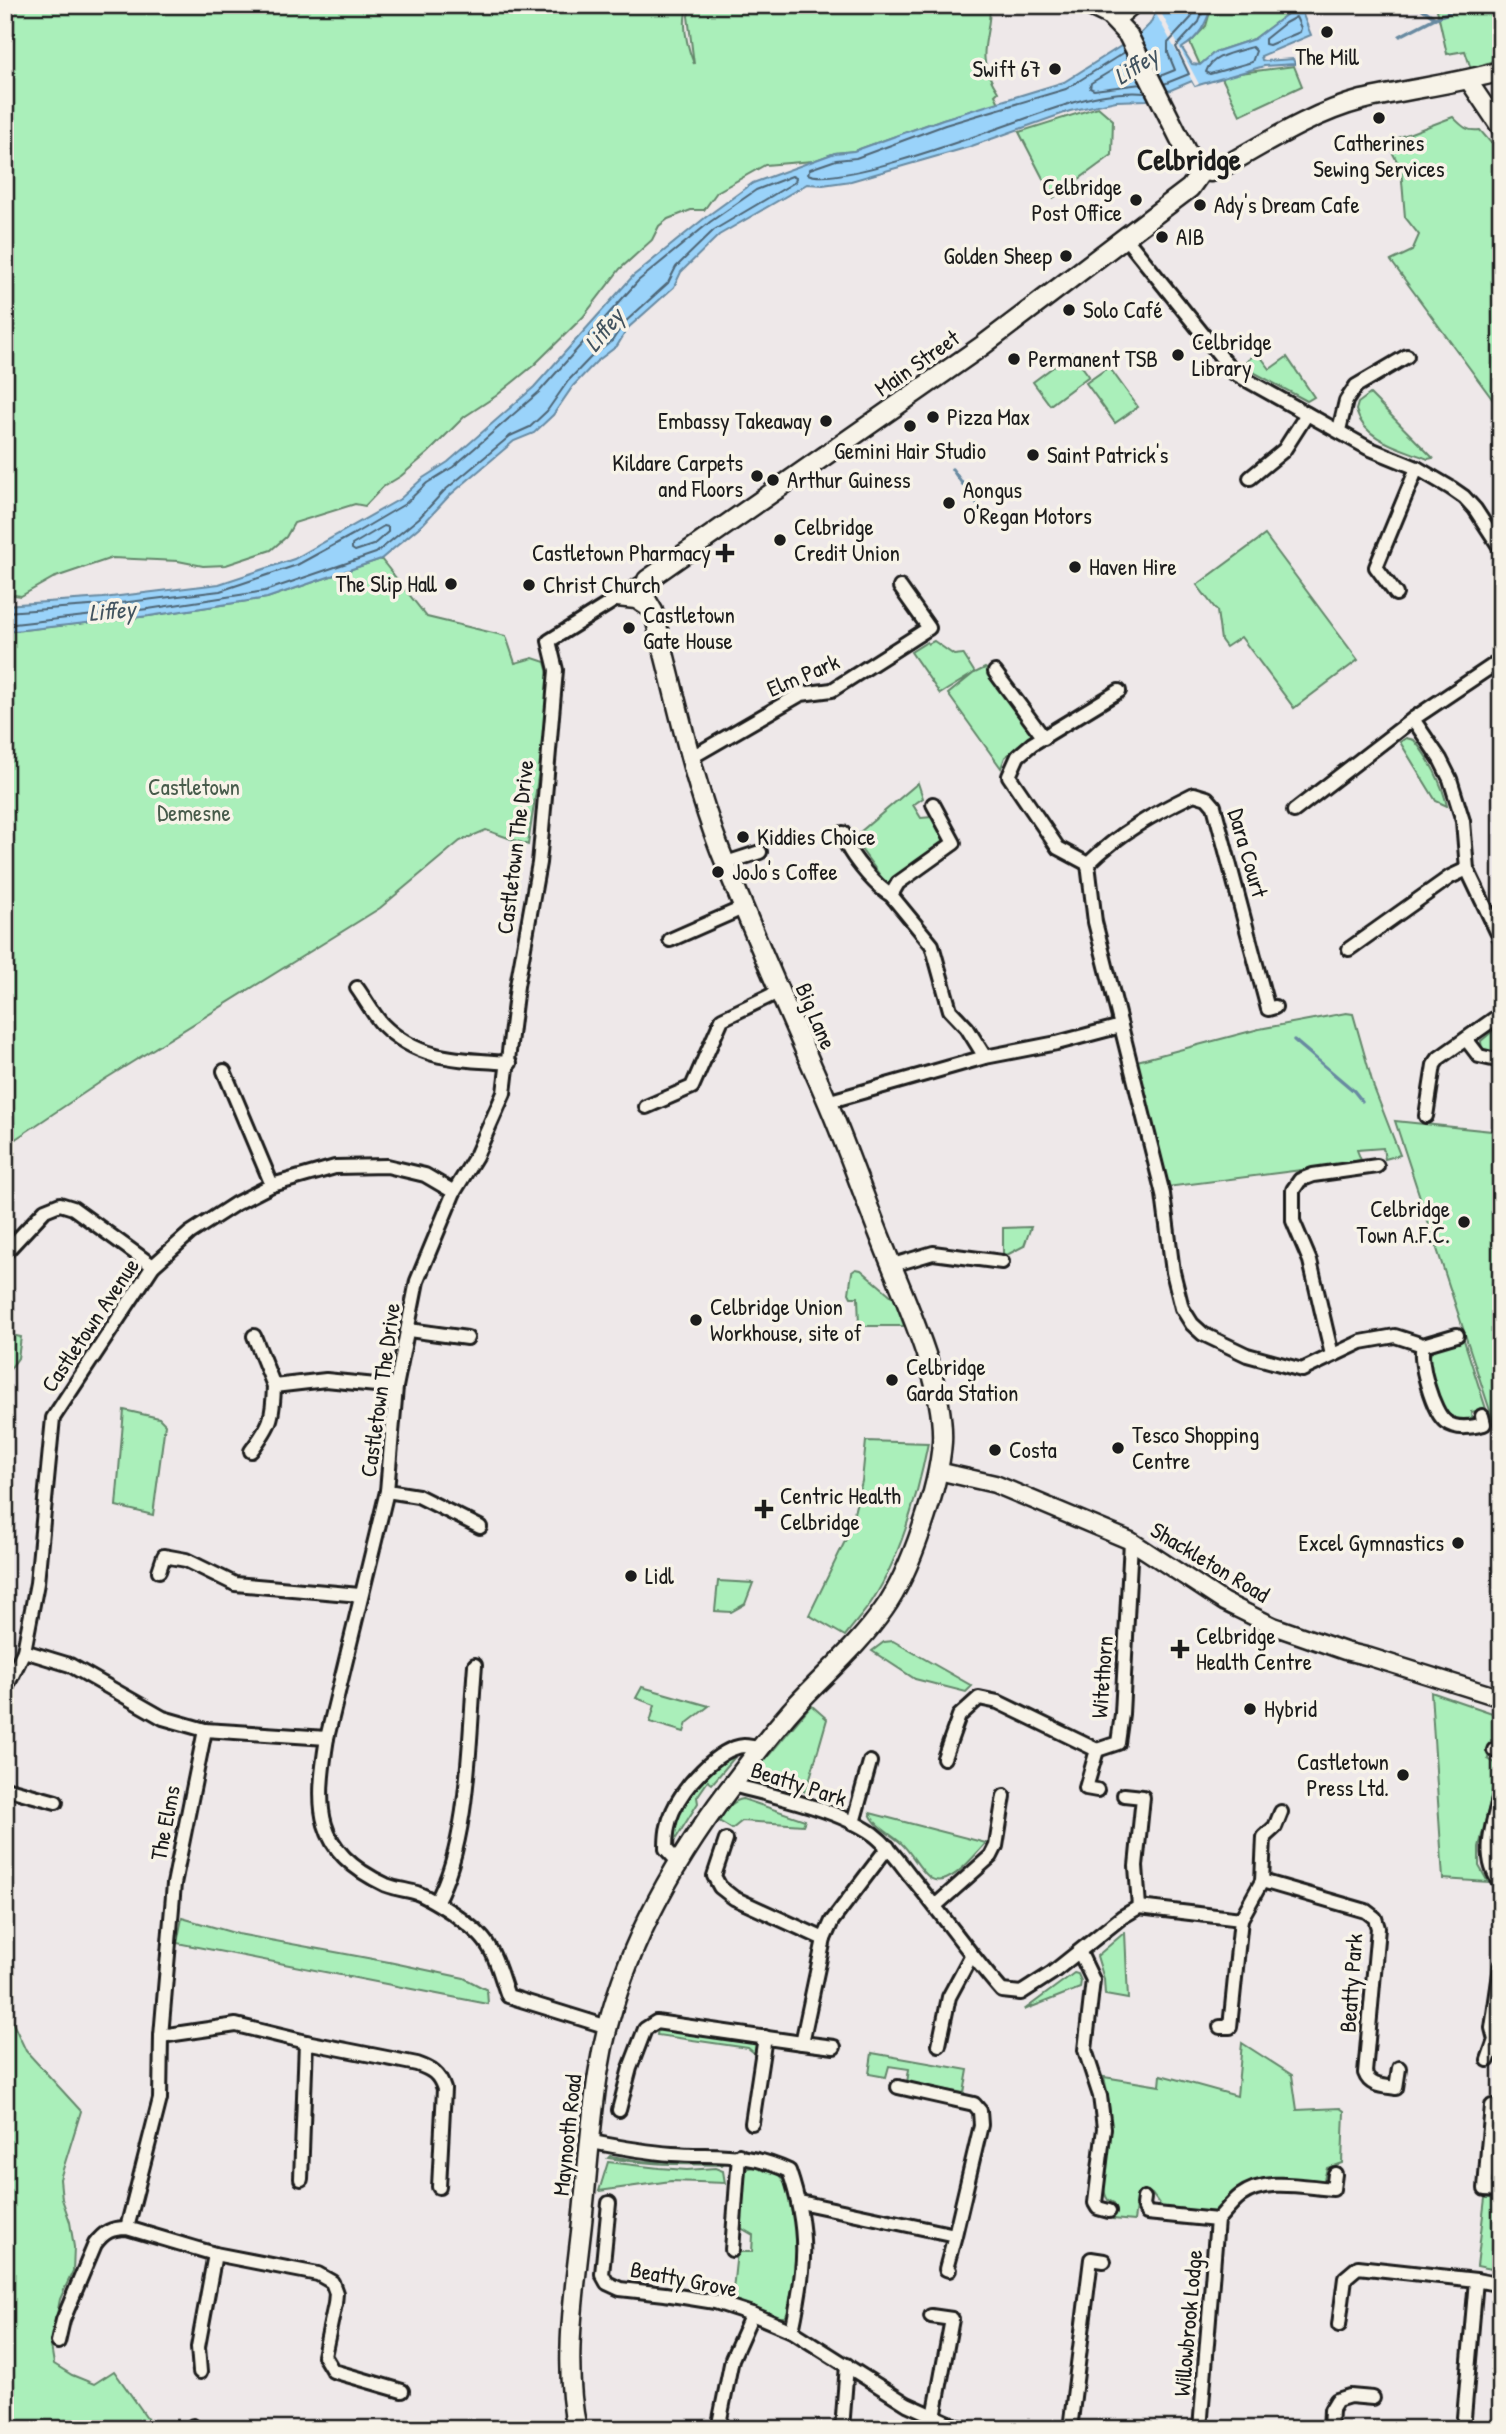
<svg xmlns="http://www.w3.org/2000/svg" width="1506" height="2434" viewBox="0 0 1506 2434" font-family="'Patrick Hand',sans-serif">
  <rect width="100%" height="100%" fill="#eee8e9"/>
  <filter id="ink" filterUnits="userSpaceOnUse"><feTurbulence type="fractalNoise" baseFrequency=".0143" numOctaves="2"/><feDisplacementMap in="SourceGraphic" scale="14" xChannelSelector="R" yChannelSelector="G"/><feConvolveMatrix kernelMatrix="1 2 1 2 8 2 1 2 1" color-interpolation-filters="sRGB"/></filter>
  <g filter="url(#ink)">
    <!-- green -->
    <g fill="#aaefba" stroke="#63866b" stroke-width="2">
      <path d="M5 5H688C681 23 687 46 694 64L688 16 691 5H990C990 44 973 53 998 92L995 95 999 103 943 119 854 151 835 153 813 161 765 165 717 192 704 210H691L668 219 659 226 652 240 620 269 583 317 534 365 496 396 464 417 428 453 401 476 383 487 365 506 355 504 294 523 286 537 271 550 226 565 203 566 178 561 112 558 53 578 21 596 8 594 5 583Z"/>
      <path d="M1212 5 1298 6 1254 39 1215 52 1200 65 1190 43 1206 26Z"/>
      <path d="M1436 5H1501V14L1496 17 1490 27 1501 50V58L1471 69 1465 51 1447 54Z"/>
      <path d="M1294 66 1302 86 1240 115 1222 78 1233 74Z"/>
      <path d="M1098 107 1113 120 1112 155 1053 198 1019 132Z"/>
      <path d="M1453 117C1462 126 1467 132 1480 130L1491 143 1495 142 1501 145V411L1391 261 1412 251 1419 235 1405 217 1401 169 1387 142Z"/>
      <path d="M1257 352 1270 369 1287 357 1314 397 1307 401 1242 366Z"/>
      <path d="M1072 353 1089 376 1050 405 1033 382Z"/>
      <path d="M1109 367 1138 407 1115 423 1086 383Z"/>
      <path d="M1370 394 1433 458 1428 459C1402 448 1364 441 1356 410L1358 403Z"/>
      <path d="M1265 535 1358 660 1294 708 1241 637 1226 647 1221 640 1217 611 1197 585Z"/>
      <path d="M381 559 427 617 506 636 515 663 533 658 545 662 549 677 540 764 528 845 486 830 460 841 380 908 105 1079 5 1146V632L149 616 267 598Z"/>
      <path d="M934 641 954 655 963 654 975 673 985 668 993 674 1035 734 1005 757 1001 768 948 694 974 673 940 694 911 652 927 642 928 644Z"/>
      <path d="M1406 738 1414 740C1429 758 1442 783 1447 806L1436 801 1400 742Z"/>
      <path d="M918 783 923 798 913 805 921 818 932 817 938 821 947 841 941 848 913 865 887 885 853 838Z"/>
      <path d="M1346 1013 1353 1014 1374 1088 1400 1155 1385 1159 1383 1148 1357 1150 1361 1160 1325 1167 1167 1187 1137 1061 1259 1029Z"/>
      <path d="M1501 1024V1055L1482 1051 1481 1041Z"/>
      <path d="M1395 1121 1501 1132V1444Z"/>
      <path d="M1031 1227 1024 1246 1003 1257V1228Z"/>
      <path d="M856 1269 861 1270 894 1298 904 1326H859L858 1297H851L849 1293 852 1272Z"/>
      <path d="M16 1336 21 1337 18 1358 5 1376V1342Z"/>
      <path d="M1463 1337 1486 1409 1471 1412 1472 1420C1436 1424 1436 1389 1428 1360L1433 1348Z"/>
      <path d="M124 1410 159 1418 165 1424 153 1515 116 1506Z"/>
      <path d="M866 1441 928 1443C918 1493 900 1558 872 1601 864 1613 854 1624 845 1636L809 1615 849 1533 862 1481Z"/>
      <path d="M718 1581 753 1583 745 1604 731 1612 715 1611Z"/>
      <path d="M893 1641 972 1686 966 1692 915 1679 872 1651 884 1642Z"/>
      <path d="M642 1687 709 1706 687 1723 684 1732 650 1722 655 1705 636 1698Z"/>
      <path d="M1431 1692 1501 1716V1741L1491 1740 1488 1759 1495 1763 1498 1770 1479 1847V1866L1488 1882 1443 1879Z"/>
      <path d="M811 1705 827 1719 806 1792 768 1778C762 1773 761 1769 764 1761Z"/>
      <path d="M739 1752 712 1784 708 1781 697 1797 698 1803 673 1843C671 1807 705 1764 739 1752Z"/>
      <path d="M743 1799 805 1820 803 1825 742 1821 732 1829 719 1821C726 1811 731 1801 743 1799Z"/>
      <path d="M870 1813 986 1843C975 1855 947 1892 929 1877 918 1868 912 1853 901 1843 891 1834 873 1825 870 1813Z"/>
      <path d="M182 1918 238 1934 389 1962 464 1978 487 1990 488 2004 177 1943Z"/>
      <path d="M1125 1932 1128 1999 1105 1995 1104 1979 1097 1956Z"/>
      <path d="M1074 1973 1078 1974 1081 1981 1080 1988 1024 2010Z"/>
      <path d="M5 2006 26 2051 81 2111 60 2179 62 2199 70 2222 74 2247 73 2271 60 2299 51 2346 54 2364 72 2375 94 2384 114 2371 155 2429H5Z"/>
      <path d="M658 2028 754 2042 759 2050 757 2063 753 2052 748 2048 657 2035Z"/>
      <path d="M1242 2043 1292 2075 1297 2110 1340 2108 1344 2111 1342 2163 1327 2168 1324 2180 1319 2183 1236 2192 1214 2212 1163 2209 1152 2194 1138 2193 1134 2221 1113 2219 1114 2203 1108 2200C1097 2185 1110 2147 1110 2128 1111 2111 1108 2094 1104 2077L1160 2086 1161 2075 1237 2096Z"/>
      <path d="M872 2053 968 2070 964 2093 907 2083 909 2069 889 2066 886 2077 869 2074Z"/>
      <path d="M610 2156 642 2161 724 2163 722 2165C681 2164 649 2165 608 2158Z"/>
      <path d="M608 2162 659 2168 687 2170 715 2168 723 2171 725 2183 671 2181 599 2191Z"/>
      <path d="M760 2166C766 2168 774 2169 779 2175 797 2194 800 2272 795 2298 793 2305 790 2311 785 2317H777L732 2299 737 2252H752L753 2235 741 2228 744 2173 748 2168Z"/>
      <path d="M1501 2187V2271L1477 2266 1485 2198H1499Z"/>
    </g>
    <!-- water -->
    <path fill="#9ad3fa" stroke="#688aa1" stroke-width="2" d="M1159 5H1212C1206 24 1199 38 1182 48L1192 64 1200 65 1215 52 1254 39 1299 5 1311 35 1261 56 1262 60 1265 61 1293 59 1295 64 1264 66 1195 86 1192 81 1147 100 1116 101 1070 111 969 147 851 181 823 185 807 184 719 235 681 272 674 287 628 328 617 346 596 362 573 386 553 415 534 433 514 441 449 496 424 523 381 559 267 598 149 616 5 632V605L103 598 219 584 294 559 400 499 423 478 448 462 534 387 633 276 706 217 753 183 835 153 854 151 943 119 1064 82 1140 34 1150 24Z"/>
    <!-- pier -->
    <path fill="#eee8e9" d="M1158 7 1199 84 1195 86 1155 12Z"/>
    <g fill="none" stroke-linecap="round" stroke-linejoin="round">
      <!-- shore -->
      <g stroke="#4e6575" stroke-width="2">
        <path d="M1296 17 1301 28 1300 32 1269 45 1265 44V39L1285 23Z"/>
        <path d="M1252 47 1256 51 1252 62 1210 74 1206 72C1211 55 1236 52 1252 47Z"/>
        <path d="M1125 52 1066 89 945 125 856 158 836 160 810 169 808 174C841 190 1022 118 1065 105 1090 97 1119 91 1145 93"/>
        <path d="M1129 60 1091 83 1090 88 1094 90 1141 84"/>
        <path d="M1160 76 1175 70 1168 53V43L1191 18 1195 5"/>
        <path d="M1164 84 1189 74 1176 47 1199 22 1205 5"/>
        <path d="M384 526 388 527V532L373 545 355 551 352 549V545Z"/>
        <path d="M5 612 104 605 220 591 297 565 354 534 405 504 427 483 453 467 539 392 638 281 710 222 756 190 792 176 796 178 795 182 714 230 676 267 668 283 624 323 612 341 591 357 568 381 547 411 530 427 510 436 444 491 419 518 376 553 265 591 148 609 5 625"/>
      </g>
      <!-- stream -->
      <g stroke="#688aa1" stroke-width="3.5">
        <path d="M1417 5 1435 18"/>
        <path d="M1400 36 1435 18 1468 5"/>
        <path d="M952 469 989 521"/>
        <path d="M1294 1040 1354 1091 1362 1101"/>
      </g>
      <!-- minor casing -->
      <g stroke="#1c1c1c" stroke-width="18">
        <g id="minor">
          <path d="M1124 236 1234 373 1368 448 1417 468 1451 488 1464 497 1475 509 1501 549"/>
          <path d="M1339 430 1346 401 1356 386 1407 356"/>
          <path d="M1250 478 1284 450 1307 414"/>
          <path d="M1396 594 1376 567 1417 468"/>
          <path d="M1501 660 1413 719 1440 759 1450 779 1463 821 1467 869 1501 940"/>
          <path d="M995 672 1044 738"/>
          <path d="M692 757 801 694 832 690 929 628 900 587"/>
          <path d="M1294 811 1413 719"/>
          <path d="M843 833C844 850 876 887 891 895L898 883 954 843 933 804"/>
          <path d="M726 863 760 852"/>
          <path d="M1088 864 1058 848 1009 776 1018 756 1032 744 1119 691"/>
          <path d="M891 895 932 945 950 1010 967 1028 985 1057"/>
          <path d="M670 940 745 907"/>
          <path d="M1349 949 1450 877 1467 869"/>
          <path d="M357 988C365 999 373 1014 382 1024 420 1062 461 1059 510 1063"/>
          <path d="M1275 1007 1268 1009 1214 806 1207 798 1194 794C1155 813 1119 833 1088 864L1095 922 1163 1194 1173 1272 1182 1308 1192 1324 1203 1334 1247 1355 1302 1370 1361 1342 1395 1336 1423 1345 1457 1335"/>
          <path d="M1466 1039 1479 1056 1501 1061"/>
          <path d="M224 1071 272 1185"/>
          <path d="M827 1102 985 1057 1057 1043 1121 1026"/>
          <path d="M646 1107 692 1087 722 1019 778 992"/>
          <path d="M1426 1116 1434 1065 1439 1058 1501 1014"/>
          <path d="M5 1253 45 1210 60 1204 73 1208 153 1266"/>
          <path d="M893 1265 933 1253 1002 1262"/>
          <path d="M409 1330 467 1338"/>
          <path d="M254 1336 274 1386"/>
          <path d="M1423 1345C1418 1361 1433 1413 1446 1422 1457 1430 1472 1427 1484 1424L1482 1416"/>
          <path d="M1332 1355 1310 1261 1293 1221V1190L1300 1180 1313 1175 1377 1166"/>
          <path d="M251 1451C271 1424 273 1419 274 1386L326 1380 396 1387"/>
          <path d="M387 1491 418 1496 480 1527"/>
          <path d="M159 1571 164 1556 186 1560 235 1584 360 1595"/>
          <path d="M24 1651 70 1665 163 1718 205 1730 327 1738"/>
          <path d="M5 1690 24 1651 37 1583 53 1418 153 1266 190 1233 235 1204 272 1185 335 1167 387 1166 425 1175 454 1192"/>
          <path d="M1097 1750 1118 1743 1122 1714 1131 1541"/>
          <path d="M1097 1750 1086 1788 1097 1790"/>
          <path d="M1494 1750 1501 1751"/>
          <path d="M944 1758 959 1716 979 1698 998 1702 1097 1750"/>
          <path d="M732 1785C774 1796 837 1809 873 1834 889 1846 900 1863 912 1878 943 1915 970 1955 1002 1991L1021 1993 1052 1973 1122 1917 1139 1907 1241 1919"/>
          <path d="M5 1788 56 1802"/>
          <path d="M1501 1791C1494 1822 1479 1857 1501 1884"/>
          <path d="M1124 1795 1143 1797 1136 1866 1139 1907"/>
          <path d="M853 1823 870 1762"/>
          <path d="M726 1840 714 1876 720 1887 734 1898 824 1939"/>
          <path d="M678 1862 666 1849C666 1835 667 1824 673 1811 683 1788 717 1748 744 1746 749 1746 755 1748 760 1748"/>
          <path d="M1262 1881 1366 1911 1375 1918 1378 1928 1365 2073C1370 2087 1384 2086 1396 2088L1399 2068"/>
          <path d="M436 1902C470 1842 469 1735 475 1665"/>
          <path d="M935 1906 991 1856 996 1846 1004 1796"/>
          <path d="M1080 1953 1093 1980 1085 2050 1100 2096 1104 2128 1095 2203 1098 2208 1109 2211"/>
          <path d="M608 2027 508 1996C502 1981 498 1961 489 1947 481 1933 466 1923 454 1914 442 1906 430 1898 417 1893 407 1890 396 1889 386 1885 313 1851 316 1807 327 1738L387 1491 396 1387 417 1281 454 1192 476 1156 504 1093 517 986 539 863 542 831 556 670 549 641 647 580"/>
          <path d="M1220 2027H1230L1241 1919 1262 1881 1264 1837 1275 1827 1281 1812"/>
          <path d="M161 2036 236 2025 306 2042 417 2064C431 2069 439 2073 444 2089L439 2187"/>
          <path d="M802 2043 834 2047"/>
          <path d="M939 2045 949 1997 971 1956"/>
          <path d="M1488 2060 1495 2040 1492 2028 1501 1966"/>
          <path d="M619 2110 630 2068 645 2029 656 2022 802 2043 824 1939 832 1921 888 1847"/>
          <path d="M752 2123 765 2037"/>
          <path d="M592 2142C618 2147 646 2152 672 2154 717 2157 746 2151 789 2171 810 2232 805 2270 792 2331L907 2404 958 2427 970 2429"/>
          <path d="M1488 2149 1492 2106"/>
          <path d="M301 2179 306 2042"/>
          <path d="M1501 2190 1485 2189 1488 2149 1501 2154"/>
          <path d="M1144 2198 1143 2205 1147 2213 1217 2220"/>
          <path d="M800 2202 955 2235 981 2125 980 2111 974 2104 898 2087"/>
          <path d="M609 2203 602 2274 607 2283 620 2289 665 2294 715 2302 752 2314"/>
          <path d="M127 2228 160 2099 161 2036 174 1884 205 1730"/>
          <path d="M732 2250 739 2155"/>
          <path d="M949 2270 946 2269 955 2235"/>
          <path d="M931 2316 952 2319 934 2417"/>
          <path d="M1339 2325 1345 2278 1358 2267 1476 2280"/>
          <path d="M58 2342 63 2320 95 2244C104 2232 111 2228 127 2228L215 2254 318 2274 332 2282 336 2293 335 2304 324 2356 333 2371 402 2391"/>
          <path d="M200 2372 198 2347 215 2254"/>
          <path d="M193 2426V2429"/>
          <path d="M718 2429 732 2359 752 2314 792 2331"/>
          <path d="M842 2429 847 2365"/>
          <path d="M1070 2429 1091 2259 1104 2261"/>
          <path d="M1200 2429 1217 2220C1225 2212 1232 2202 1240 2196 1266 2177 1303 2187 1333 2189L1335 2174"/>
          <path d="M1330 2429 1331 2410 1337 2400 1350 2396 1373 2398"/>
          <path d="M1463 2429 1476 2280 1501 2285"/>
        </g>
      </g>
      <!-- tertiary casing -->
      <g stroke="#1c1c1c" stroke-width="21">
        <g id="tertiary">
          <path d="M1115 20 1133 5"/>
          <path d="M1468 80 1501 129"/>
          <path d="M617 598 636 600 653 611"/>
          <path d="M938 1471 995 1484 1131 1541 1224 1602 1273 1626 1345 1651 1370 1657 1501 1698"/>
        </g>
      </g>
      <!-- secondary casing -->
      <g stroke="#1c1c1c" stroke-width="23">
        <g id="secondary">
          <path d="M1088 5 1109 15 1128 35 1189 157 1195 166 1202 171"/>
          <path d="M1202 171 1211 172 1221 168C1266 143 1312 113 1362 100 1408 89 1455 84 1501 71"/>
          <path d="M577 2429C563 2367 574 2294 581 2232 587 2179 590 2126 598 2074 614 1969 666 1872 729 1789 751 1760 773 1730 797 1704 827 1672 859 1645 884 1609 910 1573 939 1487 942 1442 945 1383 904 1298 883 1244 863 1195 846 1144 825 1096 789 1014 753 933 720 850 690 773 675 690 653 611L643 594 647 580 982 346 1190 188 1202 171"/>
        </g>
      </g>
      <!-- minor -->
      <use href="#minor" stroke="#f7f3e8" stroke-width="12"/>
      <!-- tertiary -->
      <use href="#tertiary" stroke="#f7f3e8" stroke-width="16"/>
      <!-- secondary -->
      <use href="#secondary" stroke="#f7f3e8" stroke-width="18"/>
    </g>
  </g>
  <!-- markers -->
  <g fill="#1c1c1c" stroke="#f7f3e8" stroke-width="2.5">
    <circle cx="1327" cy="32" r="7"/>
    <circle cx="1055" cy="69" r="7"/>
    <circle cx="1379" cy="118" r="7"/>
    <circle cx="1136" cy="200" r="7"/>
    <circle cx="1200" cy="205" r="7"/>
    <circle cx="1162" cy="237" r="7"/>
    <circle cx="1066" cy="256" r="7"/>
    <circle cx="1069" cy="310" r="7"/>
    <circle cx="1178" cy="355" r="7"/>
    <circle cx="1014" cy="359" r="7"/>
    <circle cx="933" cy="417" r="7"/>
    <circle cx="826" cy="421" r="7"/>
    <circle cx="910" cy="426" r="7"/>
    <circle cx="1033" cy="455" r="7"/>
    <circle cx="757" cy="476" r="7"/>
    <circle cx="773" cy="480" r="7"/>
    <circle cx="949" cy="503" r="7"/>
    <circle cx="780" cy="540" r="7"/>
    <path d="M721.5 542.5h7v7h7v7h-7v7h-7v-7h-7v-7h7z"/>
    <circle cx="1075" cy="567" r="7"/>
    <circle cx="451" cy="584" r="7"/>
    <circle cx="529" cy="585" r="7"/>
    <circle cx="629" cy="628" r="7"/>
    <circle cx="743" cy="837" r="7"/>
    <circle cx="718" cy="872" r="7"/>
    <circle cx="1464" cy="1222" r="7"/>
    <circle cx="696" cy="1320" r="7"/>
    <circle cx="892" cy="1380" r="7"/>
    <circle cx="1118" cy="1448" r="7"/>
    <circle cx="995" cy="1450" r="7"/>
    <path d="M760.5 1498.5h7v7h7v7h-7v7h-7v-7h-7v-7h7z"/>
    <circle cx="1458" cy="1543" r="7"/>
    <circle cx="631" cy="1576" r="7"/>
    <path d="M1176.5 1638.5h7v7h7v7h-7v7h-7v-7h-7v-7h7z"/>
    <circle cx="1250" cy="1709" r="7"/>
    <circle cx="1403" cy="1775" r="7"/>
  </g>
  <g text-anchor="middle" stroke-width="7" stroke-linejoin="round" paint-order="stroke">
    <!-- poi labels -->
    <g font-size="23" fill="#1c1c1c" stroke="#f7f3e8" text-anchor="start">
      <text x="1327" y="65" text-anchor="middle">The Mill</text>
      <text x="1041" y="77" text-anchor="end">Swift 67</text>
      <text x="1379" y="151" text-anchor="middle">Catherines<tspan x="1379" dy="26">Sewing Services</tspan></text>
      <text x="1122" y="195" text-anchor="end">Celbridge<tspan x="1122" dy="26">Post Office</tspan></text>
      <text x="1214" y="213">Ady's Dream Cafe</text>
      <text x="1176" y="245">AIB</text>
      <text x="1052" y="264" text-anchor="end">Golden Sheep</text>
      <text x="1083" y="318">Solo Café</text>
      <text x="1192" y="350">Celbridge<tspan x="1192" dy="26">Library</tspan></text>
      <text x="1028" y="367">Permanent TSB</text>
      <text x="947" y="425">Pizza Max</text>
      <text x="812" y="429" text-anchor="end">Embassy Takeaway</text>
      <text x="910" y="459" text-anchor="middle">Gemini Hair Studio</text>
      <text x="1047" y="463">Saint Patrick's</text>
      <text x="743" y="471" text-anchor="end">Kildare Carpets<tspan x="743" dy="26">and Floors</tspan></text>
      <text x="787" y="488">Arthur Guiness</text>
      <text x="963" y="498">Aongus<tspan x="963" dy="26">O'Regan Motors</tspan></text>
      <text x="794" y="535">Celbridge<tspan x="794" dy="26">Credit Union</tspan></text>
      <text x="711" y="561" text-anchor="end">Castletown Pharmacy</text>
      <text x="1089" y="575">Haven Hire</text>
      <text x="437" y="592" text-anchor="end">The Slip Hall</text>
      <text x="543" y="593">Christ Church</text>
      <text x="643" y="623">Castletown<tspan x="643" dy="26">Gate House</tspan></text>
      <text x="757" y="845">Kiddies Choice</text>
      <text x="732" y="880">JoJo's Coffee</text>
      <text x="1450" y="1217" text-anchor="end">Celbridge<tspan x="1450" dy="26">Town A.F.C.</tspan></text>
      <text x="710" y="1315">Celbridge Union<tspan x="710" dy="26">Workhouse, site of</tspan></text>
      <text x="906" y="1375">Celbridge<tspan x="906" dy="26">Garda Station</tspan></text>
      <text x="1132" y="1443">Tesco Shopping<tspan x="1132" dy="26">Centre</tspan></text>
      <text x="1009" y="1458">Costa</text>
      <text x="780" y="1504">Centric Health<tspan x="780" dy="26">Celbridge</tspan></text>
      <text x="1444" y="1551" text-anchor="end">Excel Gymnastics</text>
      <text x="645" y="1584">Lidl</text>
      <text x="1196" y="1644">Celbridge<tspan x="1196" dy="26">Health Centre</tspan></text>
      <text x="1264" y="1717">Hybrid</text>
      <text x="1389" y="1770" text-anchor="end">Castletown<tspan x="1389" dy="26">Press Ltd.</tspan></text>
    </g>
    <!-- street labels -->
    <g font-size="23" fill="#1c1c1c" stroke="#f7f3e8">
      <text transform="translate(917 363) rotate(-35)" y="8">Main Street</text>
      <text transform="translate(803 675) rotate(-23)" y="8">Elm Park</text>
      <text transform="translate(515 847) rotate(-83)" y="8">Castletown The Drive</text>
      <text transform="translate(1248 853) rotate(74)" y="8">Dara Court</text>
      <text transform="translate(816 1016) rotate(67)" y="8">Big Lane</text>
      <text transform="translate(90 1325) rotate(-56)" y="8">Castletown Avenue</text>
      <text transform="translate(380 1390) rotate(-82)" y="8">Castletown The Drive</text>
      <text transform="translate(1210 1562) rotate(31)" y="8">Shackleton Road</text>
      <text transform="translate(1102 1677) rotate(-86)" y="8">Witethorn</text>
      <text transform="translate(799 1784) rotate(18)" y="8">Beatty Park</text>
      <text transform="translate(165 1823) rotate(-79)" y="8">The Elms</text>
      <text transform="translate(1351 1983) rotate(-86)" y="8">Beatty Park</text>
      <text transform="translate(567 2135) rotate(-84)" y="8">Maynooth Road</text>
      <text transform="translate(684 2279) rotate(11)" y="8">Beatty Grove</text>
      <text transform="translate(1188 2323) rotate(-85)" y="8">Willowbrook Lodge</text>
    </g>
    <!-- park labels -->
    <g font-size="23" fill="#475b4b" stroke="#f7f3e8">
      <text x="194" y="795">Castletown<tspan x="194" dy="26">Demesne</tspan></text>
    </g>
    <!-- water labels -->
    <g font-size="24" font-style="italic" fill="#42535f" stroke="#f7f3e8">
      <text transform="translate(1136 66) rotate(-33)" y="8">Liffey</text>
      <text transform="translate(604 330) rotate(-51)" y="8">Liffey</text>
      <text transform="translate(112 611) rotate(-5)" y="8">Liffey</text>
    </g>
    <!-- district labels -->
    <g font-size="30" font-weight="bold" fill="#1c1c1c" stroke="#f7f3e8">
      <text x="1189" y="170">Celbridge</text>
    </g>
  </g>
  <!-- margin -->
  <rect width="1506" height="2434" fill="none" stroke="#f7f3e8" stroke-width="28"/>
  <rect x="14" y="14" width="1478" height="2406" fill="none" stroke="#1c1c1c" stroke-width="2.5" filter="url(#ink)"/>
</svg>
